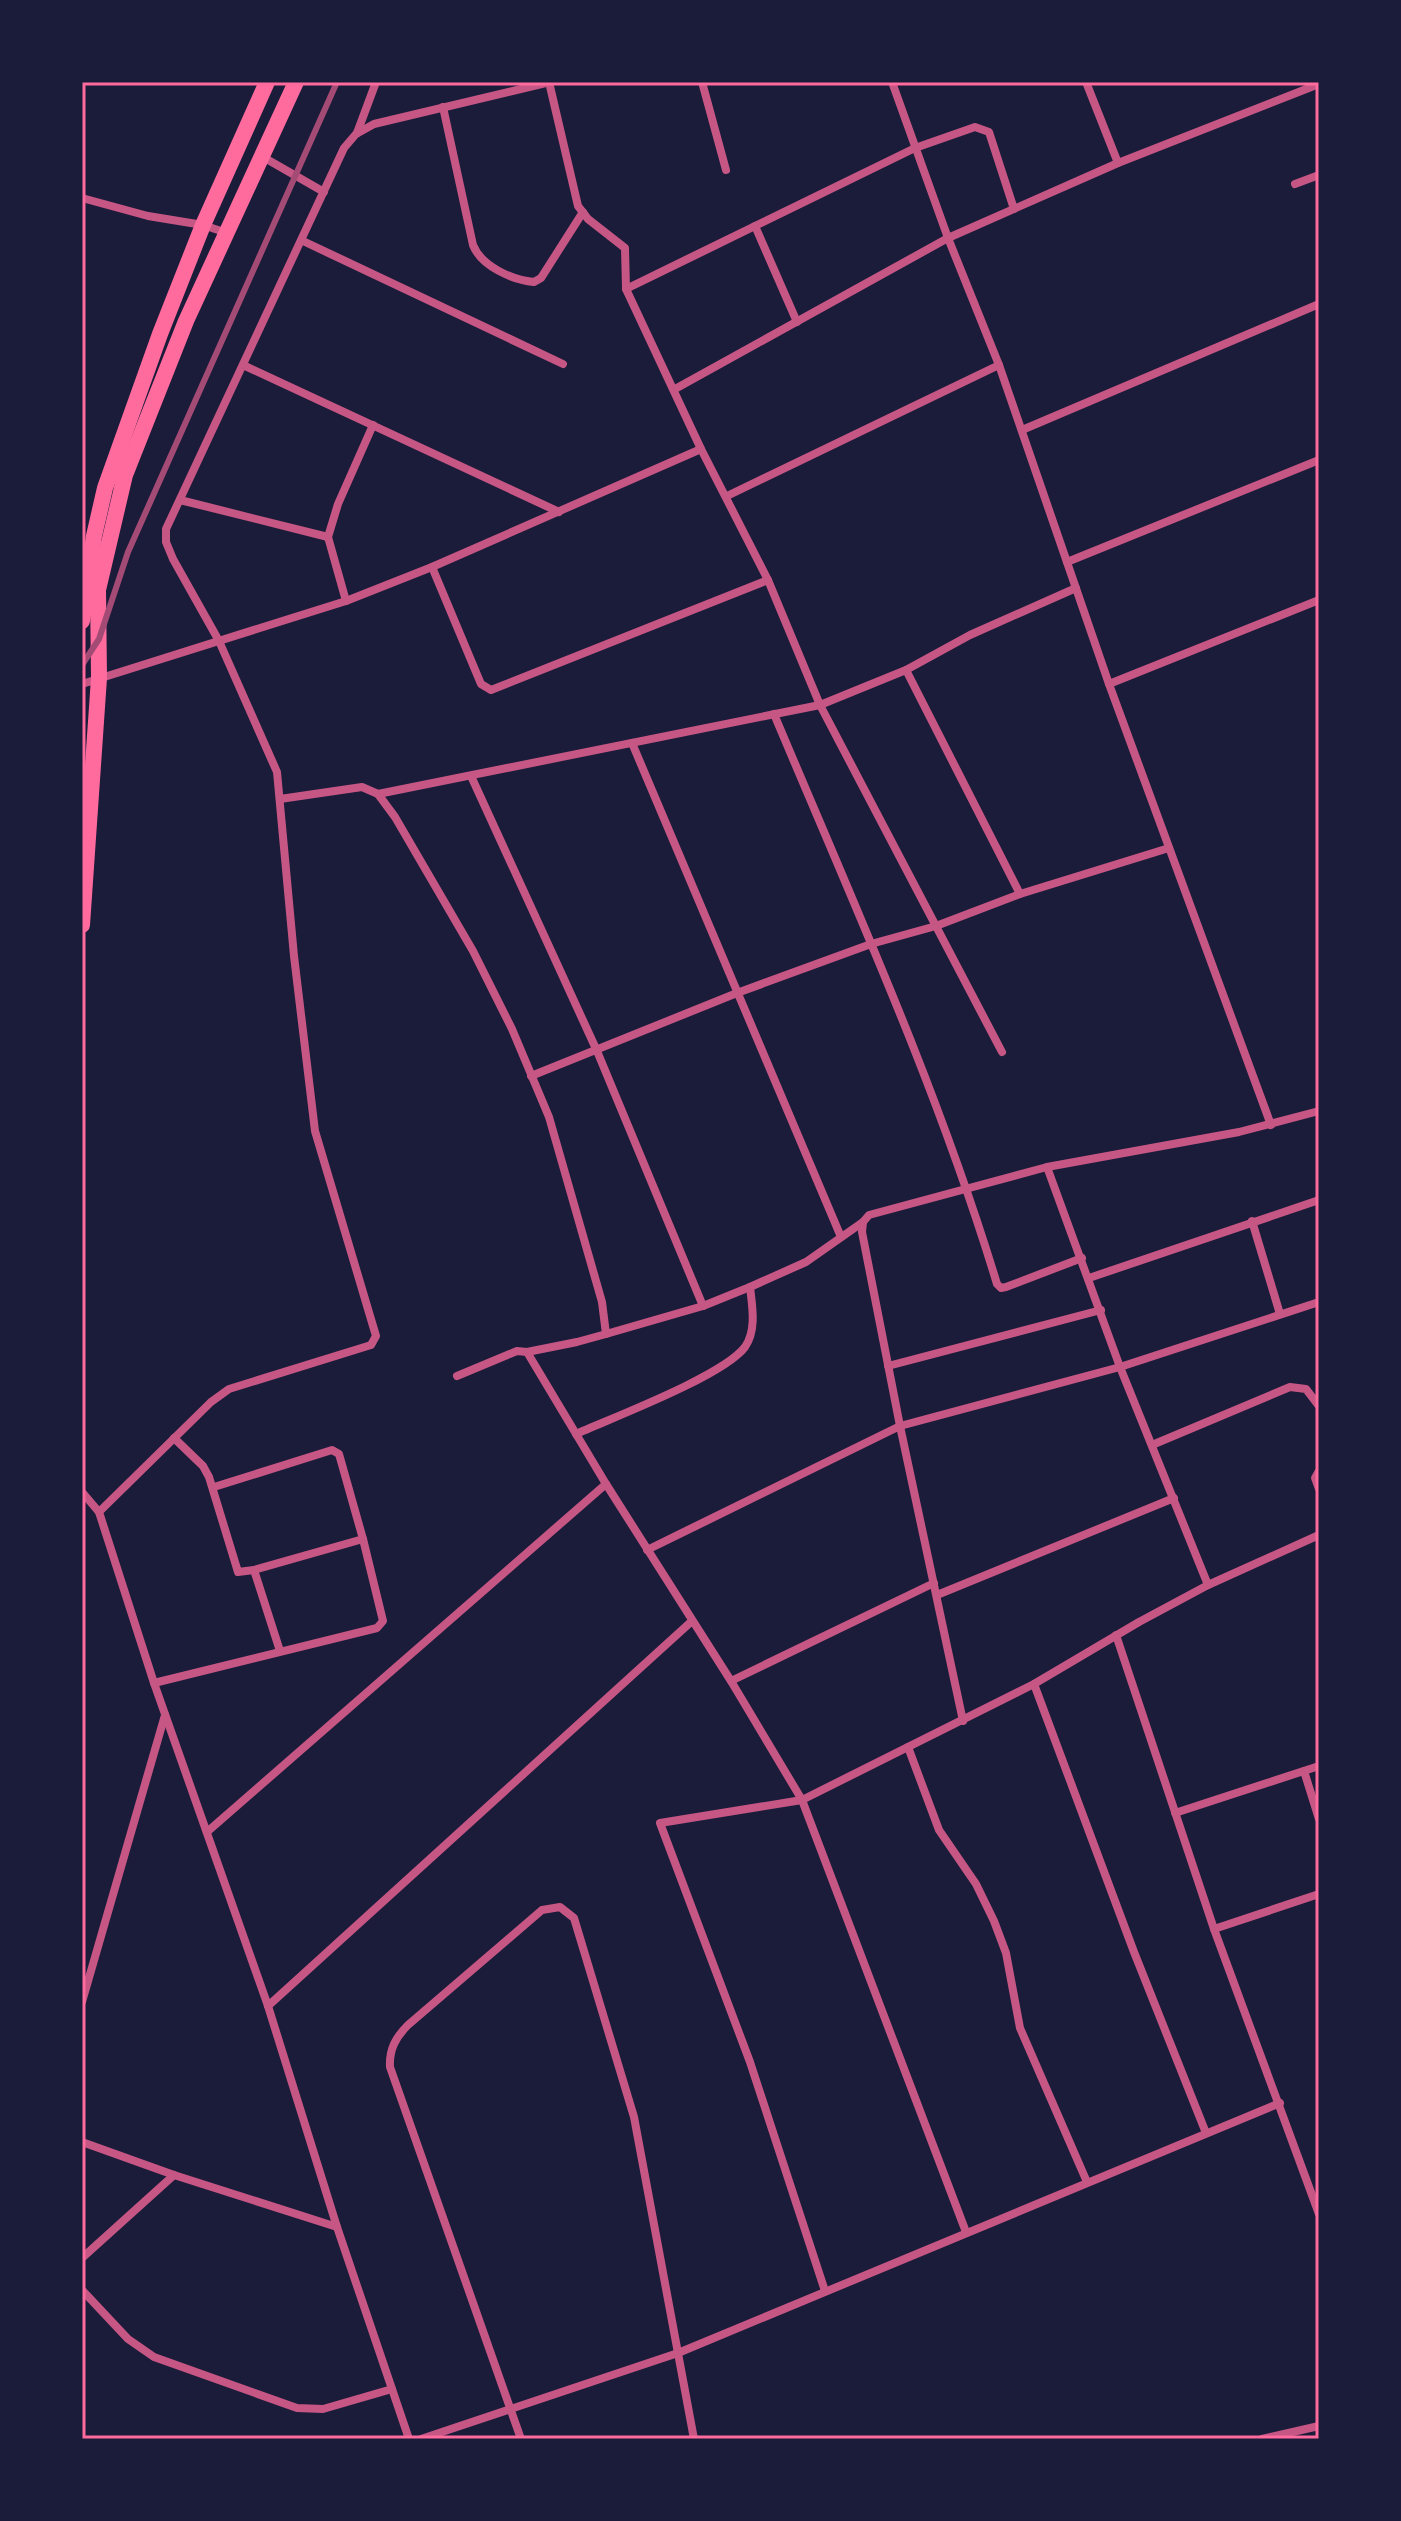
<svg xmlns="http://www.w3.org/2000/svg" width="1401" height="2521" viewBox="0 0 1401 2521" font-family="'Fira Sans Condensed',sans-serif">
  <rect width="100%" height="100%" fill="#1b1b3a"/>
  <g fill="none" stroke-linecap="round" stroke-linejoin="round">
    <!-- minor -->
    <g stroke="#c65784" stroke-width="8">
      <path d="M549 82 578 206 588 219 625 248 626 289 701 449 768 580 820 705 1002 1052"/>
      <path d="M702 82 726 170"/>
      <path d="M892 82 948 238 999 365 1109 684 1271 1125"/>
      <path d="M1086 82 1118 163"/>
      <path d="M443 107 473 245C481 266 512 280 534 282L541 278 583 212"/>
      <path d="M357 133 376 82"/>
      <path d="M263 157 324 192"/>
      <path d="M1295 184 1319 175"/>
      <path d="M82 198 148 216 203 225 227 233"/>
      <path d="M755 226 797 322"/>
      <path d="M303 241 563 364"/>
      <path d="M626 289 915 148 975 127 989 132 1014 209"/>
      <path d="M243 365 559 512"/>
      <path d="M675 389 948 238 1118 163 1319 84"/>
      <path d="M1022 430 1319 304"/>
      <path d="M727 496 999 365"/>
      <path d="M180 500 328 537"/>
      <path d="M1067 562 1319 460"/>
      <path d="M432 567 481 684 491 690 768 580"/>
      <path d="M346 601 328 537 338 504 373 425"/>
      <path d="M906 670 1020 894 1169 848"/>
      <path d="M82 684 346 601 432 567 701 449"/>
      <path d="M1109 684 1319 600"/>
      <path d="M774 714C853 902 938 1089 997 1284L1001 1288 1006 1287 1082 1258"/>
      <path d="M632 743 841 1237"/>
      <path d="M471 776 597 1051 703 1306"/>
      <path d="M378 794 820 705 906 670 970 635 1076 588"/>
      <path d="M280 799 362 787 378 794 395 817 473 951 512 1029 549 1117 602 1302 606 1334 577 1342 527 1352"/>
      <path d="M531 1076 737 993 871 944 936 926 1020 894"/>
      <path d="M1047 1167 1120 1367 1208 1585"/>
      <path d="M1252 1221 1280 1314"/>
      <path d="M1089 1278 1319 1200"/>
      <path d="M606 1334 703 1306 750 1287 806 1262 863 1222"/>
      <path d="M888 1366 1101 1310"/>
      <path d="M457 1376 517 1351 527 1352 606 1484 731 1681 802 1800 966 2232"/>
      <path d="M576 1434C614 1417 723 1376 745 1347 757 1330 752 1305 750 1287"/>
      <path d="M174 1438 203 1466 209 1477 238 1572 254 1570 363 1539 339 1454 332 1450 214 1487"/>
      <path d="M1152 1445 1290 1387 1306 1389 1319 1406"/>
      <path d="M1319 1471 1315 1478 1319 1489"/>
      <path d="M82 1492 99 1512 154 1683 268 2006 337 2227 409 2439"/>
      <path d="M99 1512 211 1402 229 1389 371 1345 376 1336 315 1131 294 956 277 772 219 641 173 559 166 542V529L344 148 356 134 374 124 550 82"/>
      <path d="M647 1550 900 1426 1120 1367 1319 1302"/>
      <path d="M254 1570 280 1651"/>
      <path d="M937 1595 1174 1498"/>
      <path d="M1116 1635 1214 1929 1319 2214"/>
      <path d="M731 1681 934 1583"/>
      <path d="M154 1683 377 1628 383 1621 363 1539"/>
      <path d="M1034 1684 1134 1952 1206 2133"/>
      <path d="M963 1721 900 1426 862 1232 863 1222 869 1215 1047 1167 1239 1132 1319 1111"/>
      <path d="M908 1747 939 1830 976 1884 994 1921 1006 1953 1020 2028 1087 2182"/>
      <path d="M1304 1771 1319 1819"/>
      <path d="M1175 1813 1319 1766"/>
      <path d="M207 1832 606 1484"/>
      <path d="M1214 1929 1319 1894"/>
      <path d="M82 2002 165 1715"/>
      <path d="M268 2006 692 1621"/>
      <path d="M82 2142 174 2175 337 2227"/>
      <path d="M82 2258 174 2175"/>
      <path d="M82 2290 128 2339 154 2357 297 2408 323 2409 392 2389"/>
      <path d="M825 2291 750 2062 660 1823 802 1800 1034 1684 1139 1622 1208 1585 1319 1535"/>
      <path d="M421 2439 678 2353 1280 2103"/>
      <path d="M521 2439 390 2067C389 2049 396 2037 408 2025L542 1910 560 1907 574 1918 634 2117 694 2439"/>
      <path d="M1262 2439 1319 2426"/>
    </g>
    <!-- trunk -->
    <g stroke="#ff6b9d" stroke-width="16">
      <path d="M82 621 94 536 105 488 160 334 203 225 267 82"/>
      <path d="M82 925 99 678 98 590 125 475 186 321 296 82"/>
    </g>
    <!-- rail -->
    <path stroke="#a44b75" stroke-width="6" d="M82 665 99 639 128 552 337 82"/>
  </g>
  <!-- border -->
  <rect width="1401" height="2521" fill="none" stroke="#1b1b3a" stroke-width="168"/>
  <rect x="84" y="84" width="1233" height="2353" fill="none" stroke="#ff6b9d" stroke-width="3"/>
</svg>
